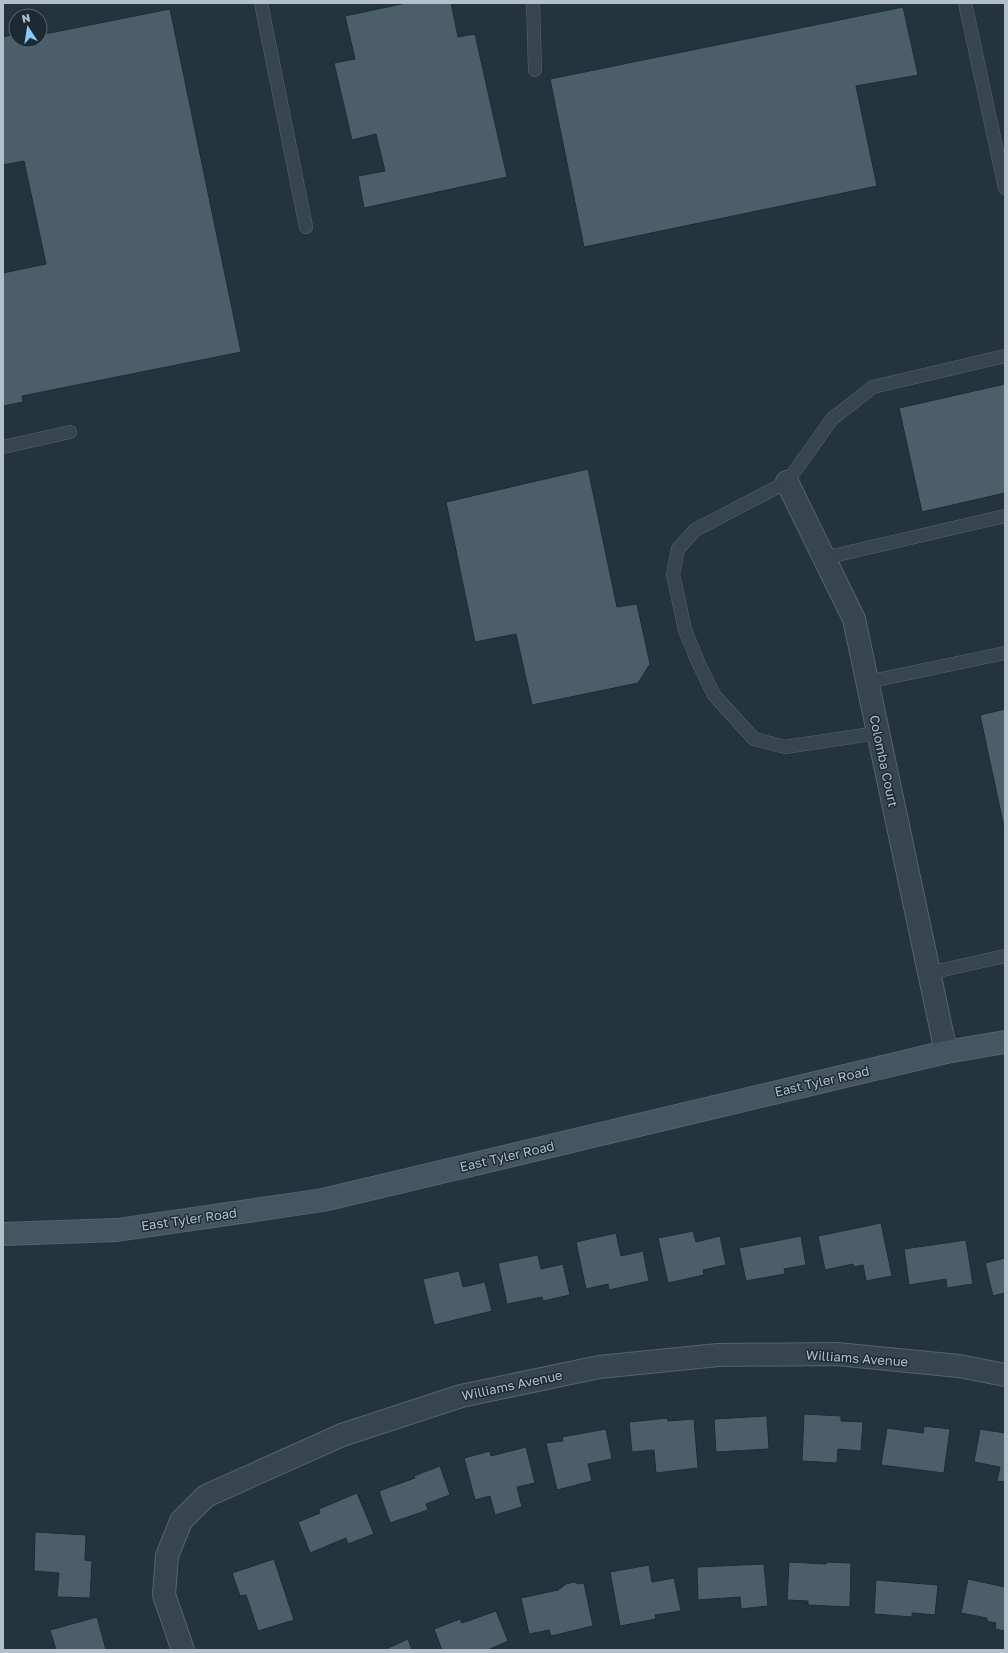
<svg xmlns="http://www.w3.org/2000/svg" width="1008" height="1653" viewBox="0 0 1008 1653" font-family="'Golos Text',sans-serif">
  <rect width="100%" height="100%" fill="#23343f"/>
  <!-- building -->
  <g fill="#4c5e6a" stroke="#1e2c36">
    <path d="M406 3H451L458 37 475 34 507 177 364 208 358 176 385 171 376 134 352 140 334 63 355 59 345 16Z"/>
    <path d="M903 7 918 75 856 86 877 186 584 247 550 79Z"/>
    <path d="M170 9 241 352 22 396 23 402 3 406V273L46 264 24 161 3 165V37L16 34V40H40V35Z"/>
    <path d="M1005 384V493L922 512 899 408Z"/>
    <path d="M588 469 617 607 637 604 650 664 638 683 532 705 516 634 475 642 446 502Z"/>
    <path d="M1005 709V832L980 715Z"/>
    <path d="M881 1223 892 1276 866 1281 863 1265 854 1267 853 1264 825 1270 818 1236Z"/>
    <path d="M693 1231 696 1242 720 1236 726 1265 703 1270 704 1275 668 1283 658 1238Z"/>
    <path d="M616 1233 621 1256 643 1251 649 1281 609 1290 608 1284 586 1289 576 1242Z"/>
    <path d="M801 1236 806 1265 784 1269 785 1274 746 1281 739 1248Z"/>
    <path d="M966 1240 973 1284 947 1288 946 1279 909 1285 904 1249Z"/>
    <path d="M538 1255 541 1269 563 1264 570 1295 543 1301 542 1297 507 1304 498 1263Z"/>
    <path d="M1005 1258V1293L993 1296 985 1263Z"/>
    <path d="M459 1271 463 1287 485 1282 492 1311 434 1325 423 1279Z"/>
    <path d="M804 1414 841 1416V1421L863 1422 861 1451 838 1449 837 1463 802 1461Z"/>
    <path d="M767 1416 769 1449 716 1452 714 1419Z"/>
    <path d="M667 1418 668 1421 694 1419 698 1468 656 1473 654 1450 632 1452 629 1422Z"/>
    <path d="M924 1426 950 1429 944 1473 881 1465 887 1428 923 1433Z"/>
    <path d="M606 1429 612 1459 588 1464 592 1481 557 1490 546 1443 563 1441 562 1437Z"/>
    <path d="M980 1429 1005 1433V1482L997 1481 1000 1467 974 1462Z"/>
    <path d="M526 1447 535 1483 517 1487 522 1507 495 1515 490 1496 475 1500 464 1458 490 1451 491 1456Z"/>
    <path d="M440 1466 450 1495 426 1504 428 1510 390 1523 379 1491 415 1478 414 1476Z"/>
    <path d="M357 1493 374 1534 348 1544 346 1538 310 1553 298 1522 320 1513 319 1509Z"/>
    <path d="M35 1532 86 1535 85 1560 92 1561 90 1598 57 1597 59 1573 34 1571Z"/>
    <path d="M274 1559 294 1620 258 1631 246 1595 240 1596 232 1573Z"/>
    <path d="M789 1562 826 1564 827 1562 851 1563 850 1607 808 1605V1601L787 1600Z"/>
    <path d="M764 1564 768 1606 741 1609 740 1597 698 1600 697 1567Z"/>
    <path d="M649 1565 652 1582 674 1578 681 1611 655 1615 656 1619 620 1626 610 1572Z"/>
    <path d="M968 1579 1005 1587V1631L995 1629 996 1623 987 1621V1618L961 1613Z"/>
    <path d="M876 1580 938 1585 935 1615 912 1613V1617L874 1614Z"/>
    <path d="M574 1582 578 1584 584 1583 593 1626 551 1636 549 1630 529 1634 521 1598 558 1590 566 1584Z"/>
    <path d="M496 1611 508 1641 488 1650H442L434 1629 460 1619 462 1623Z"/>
    <path d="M97 1617 106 1650H56L50 1630Z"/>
    <path d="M408 1639 412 1650H384Z"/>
  </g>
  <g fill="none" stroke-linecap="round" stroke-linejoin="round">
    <!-- lane casing -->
    <g stroke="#55636d" stroke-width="14">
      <g id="lane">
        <path d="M261 3 306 227"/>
        <path d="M533 3 535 70"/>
        <path d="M965 3 1005 188"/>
        <path d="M3 447 70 432"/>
        <path d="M824 558 1005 516"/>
        <path d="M867 682 1005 653"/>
        <path d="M878 733 785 747 754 739 714 695 698 662 685 630 673 574 678 549 695 530 787 482 832 419 873 387 1005 356"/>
        <path d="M929 973 1005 956"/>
      </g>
    </g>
    <!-- street casing -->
    <g stroke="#55636d" stroke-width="24">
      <g id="street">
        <path d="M787 482 854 619 946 1052"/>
        <path d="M183 1650 164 1595 167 1556 181 1521 206 1496 342 1435 461 1396 599 1367 718 1355 837 1354 959 1366 1005 1375"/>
      </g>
    </g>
    <!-- secondary casing -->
    <g stroke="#55636d" stroke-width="24">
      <path id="secondary" d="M3 1234 117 1230 323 1200 946 1052 1005 1042"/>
    </g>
    <!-- lane -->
    <use href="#lane" stroke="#37454f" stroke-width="13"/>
    <!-- street -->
    <use href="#street" stroke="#37454f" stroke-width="22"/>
    <!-- secondary -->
    <use href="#secondary" stroke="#455562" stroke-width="22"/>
  </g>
  <g text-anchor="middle" stroke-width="3" stroke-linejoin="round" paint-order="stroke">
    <!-- street labels -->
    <g font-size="13" fill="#b3c0ca" stroke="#1c2a34">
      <text transform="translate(884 761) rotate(78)" y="5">Colomba Court</text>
      <text transform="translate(822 1081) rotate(-13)" y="5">East Tyler Road</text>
      <text transform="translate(507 1156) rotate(-13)" y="5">East Tyler Road</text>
      <text transform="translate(189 1219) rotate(-8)" y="5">East Tyler Road</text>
      <text transform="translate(857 1358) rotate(4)" y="5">Williams Avenue</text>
      <text transform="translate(512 1385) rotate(-12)" y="5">Williams Avenue</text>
    </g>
  </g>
  <!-- border -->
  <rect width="1008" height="1653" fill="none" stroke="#b3c0ca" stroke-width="8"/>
  <!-- north arrow -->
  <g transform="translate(28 28) rotate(348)"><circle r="19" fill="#1c2a34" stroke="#586670"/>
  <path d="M0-3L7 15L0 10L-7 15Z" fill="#86cafc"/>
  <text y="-6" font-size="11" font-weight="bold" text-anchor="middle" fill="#b3c0ca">N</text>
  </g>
</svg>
